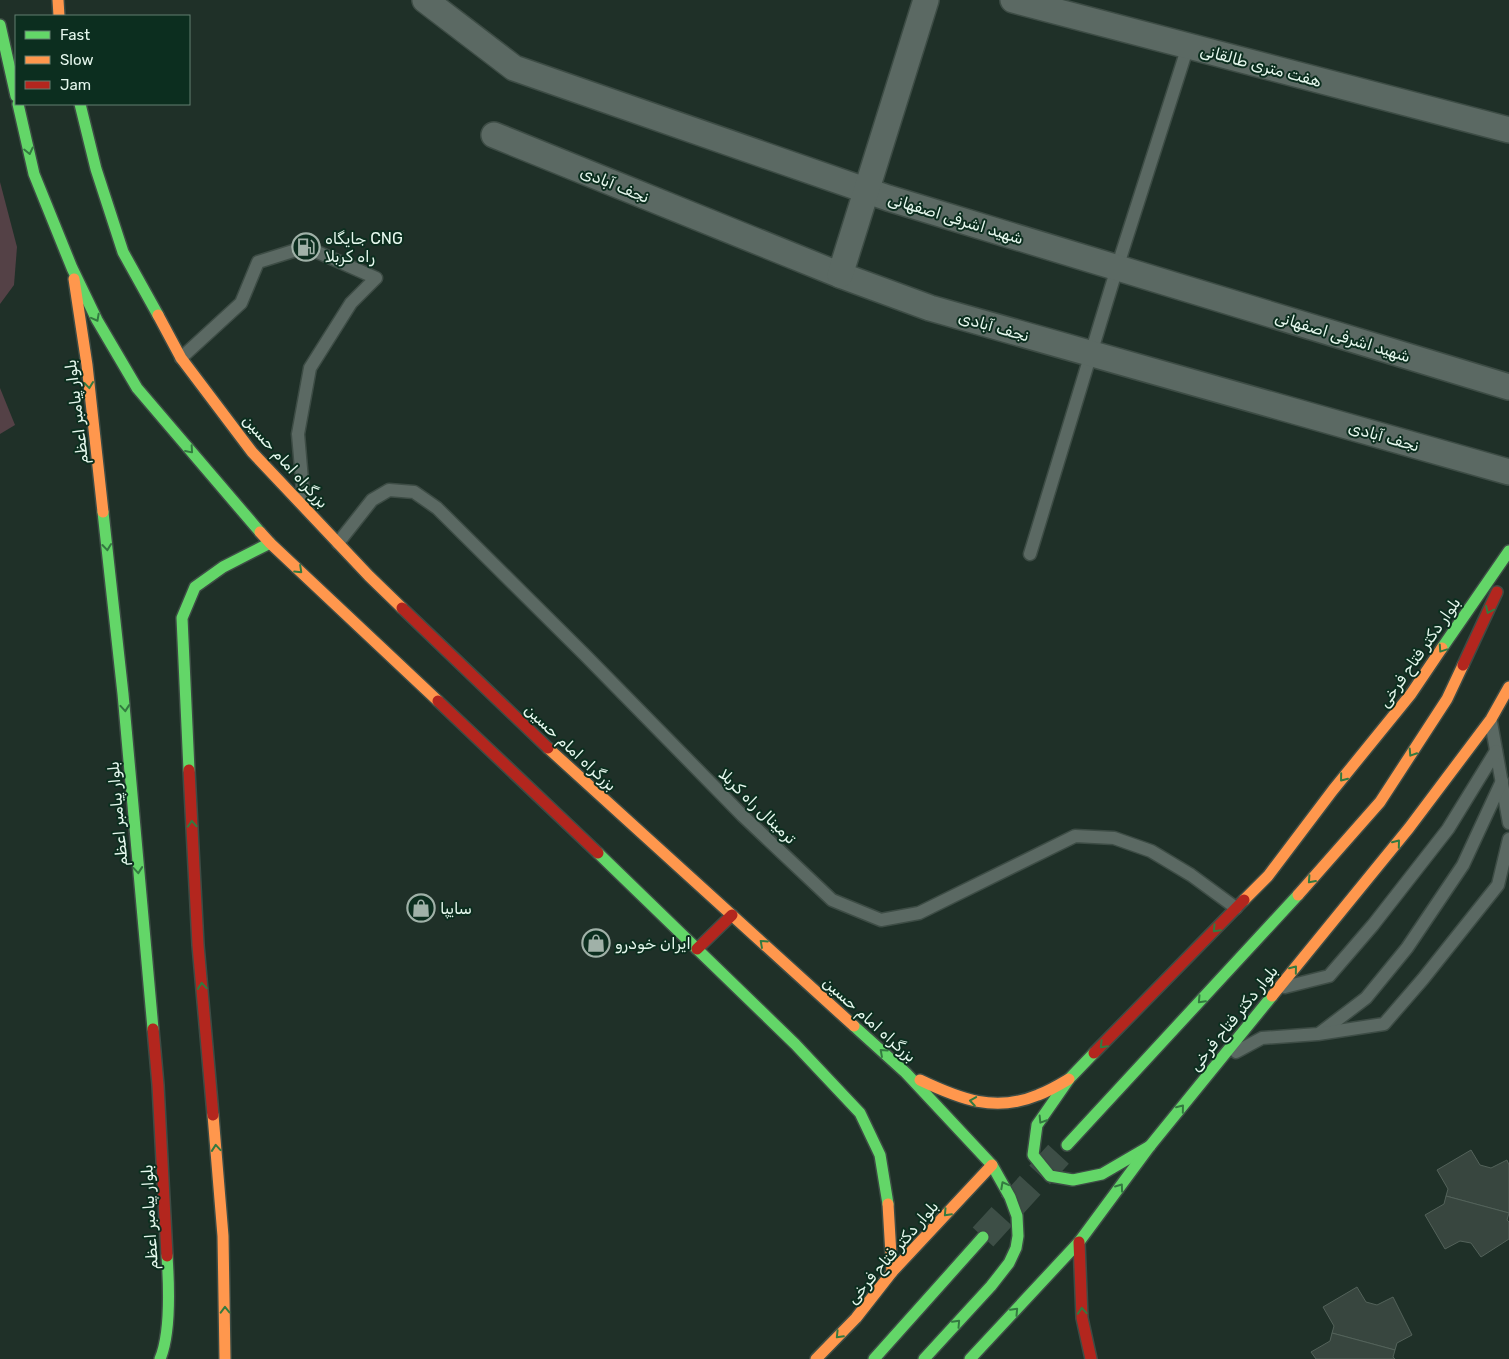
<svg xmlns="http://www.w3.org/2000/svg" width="1509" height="1359" viewBox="0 0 1509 1359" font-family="Rubik,'Noto Naskh Arabic',sans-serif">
  <rect width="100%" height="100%" fill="#1f3028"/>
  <!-- green -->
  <g fill="#544146">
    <path d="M0 182 17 247 14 285 0 304Z"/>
    <path d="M0 388 15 425 0 434Z"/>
  </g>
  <!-- building -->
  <g fill="#38463f" stroke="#53625a">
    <path d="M1471 1150 1480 1165 1491 1168 1507 1160 1509 1165V1213L1446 1196 1448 1189 1437 1170Z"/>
    <path d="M1446 1196 1509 1213 1507 1220 1509 1222V1239L1481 1257 1471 1243 1460 1241 1445 1249 1425 1215 1444 1204Z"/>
    <path d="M1357 1287 1366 1302 1377 1305 1393 1297 1412 1335 1397 1343 1395 1350 1332 1333 1334 1326 1323 1307Z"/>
    <path d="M1332 1333 1395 1350 1393 1357 1395 1359H1316L1311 1352 1330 1341Z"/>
  </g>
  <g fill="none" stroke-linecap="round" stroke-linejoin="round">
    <!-- primary-tunnel -->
    <path stroke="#3d4e46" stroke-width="28" stroke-dasharray="28 14" stroke-linecap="butt" d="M983 1237 1067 1145"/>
    <!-- lane casing -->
    <g stroke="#3d4c45" stroke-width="15">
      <g id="lane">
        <path d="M181 358 241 303 258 262 306 247 376 278 351 303 310 368 298 434 304 503"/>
        <path d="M338 543 372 500 389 490 414 492 437 508 586 656 743 816 832 900 881 920 919 913 1075 836 1114 838 1151 851 1191 875 1236 908"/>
        <path d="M1030 554 1117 268 1188 46"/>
        <path d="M1491 722 1509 823"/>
        <path d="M1285 987 1329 976 1373 925 1448 829 1496 751"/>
        <path d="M1320 1033 1366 998 1407 948 1463 865 1502 781"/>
        <path d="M1236 1052 1262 1038 1318 1034 1384 1024 1423 979 1498 885 1509 839"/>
      </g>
    </g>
    <!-- street casing -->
    <g stroke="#3d4c45" stroke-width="28">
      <g id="street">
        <path d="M425 0 514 68 888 198 1509 387"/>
        <path d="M1013 0 1509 130"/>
        <path d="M494 135 840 275 930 308 1509 472"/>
        <path d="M840 275 926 0"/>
      </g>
    </g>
    <!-- fast casing -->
    <g stroke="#3d4c45" stroke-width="14">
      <g id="fast">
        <path d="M0 25 16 96"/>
        <path d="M18 104 34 174 72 268 97 320 137 388 260 532"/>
        <path d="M80 104 96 169 123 252 158 315"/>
        <path d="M103 512 123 694 153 1029"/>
        <path d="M1442 648 1509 551"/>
        <path d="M189 770 182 618 195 587 223 567 270 543"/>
        <path d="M598 853 795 1044 860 1113 880 1155 888 1204"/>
        <path d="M854 1026 906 1073 992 1165 1010 1197 1017 1216 1018 1236 1016 1248 1009 1263 991 1286 924 1359"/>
        <path d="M1094 1053 1069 1079 1037 1125 1033 1155 1050 1176 1073 1180 1102 1174 1150 1146"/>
        <path d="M1067 1145 1298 895"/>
        <path d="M160 1359C171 1333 169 1285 167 1256"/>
        <path d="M874 1359 983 1237"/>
        <path d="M970 1359 1079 1242 1150 1146 1272 996"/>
      </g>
    </g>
    <!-- slow casing -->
    <g stroke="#3d4c45" stroke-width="14">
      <g id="slow">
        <path d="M58 0 59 16"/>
        <path d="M74 279 87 365 103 512"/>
        <path d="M158 315 181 358 252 452 369 576 402 608"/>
        <path d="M260 532 270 543 438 701"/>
        <path d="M548 748 854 1026"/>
        <path d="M1298 895 1380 802 1447 699 1463 665"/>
        <path d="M1244 900 1268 876 1333 790 1411 694 1442 648"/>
        <path d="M1272 996 1409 828 1491 719 1509 687"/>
        <path d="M920 1080C960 1099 995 1113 1038 1095 1049 1091 1059 1085 1069 1079"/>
        <path d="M213 1115 223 1236 225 1359"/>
        <path d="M888 1204 892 1272"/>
        <path d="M816 1359 856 1318 892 1272 992 1165"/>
      </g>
    </g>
    <!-- jam casing -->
    <g stroke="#3d4c45" stroke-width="14">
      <g id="jam">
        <path d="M402 608 548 748"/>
        <path d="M1463 665 1497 592"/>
        <path d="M438 701 598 853"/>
        <path d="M189 770 198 945 213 1115"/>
        <path d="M697 949 732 915"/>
        <path d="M153 1029 158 1085 167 1256"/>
        <path d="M1094 1053 1244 900"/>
        <path d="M1079 1242 1082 1318 1091 1359"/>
      </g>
    </g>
    <!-- lane -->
    <use href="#lane" stroke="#5b6963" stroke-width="12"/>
    <!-- street -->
    <use href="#street" stroke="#5b6963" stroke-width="25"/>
    <!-- fast -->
    <use href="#fast" stroke="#63d668" stroke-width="11"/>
    <!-- slow -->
    <use href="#slow" stroke="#ff974d" stroke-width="11"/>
    <!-- jam -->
    <use href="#jam" stroke="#b3261e" stroke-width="11"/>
  </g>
  <!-- one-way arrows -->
  <defs><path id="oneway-chevron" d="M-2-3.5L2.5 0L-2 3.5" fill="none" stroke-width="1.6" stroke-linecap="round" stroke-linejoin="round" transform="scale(1.25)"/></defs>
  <g stroke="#337a40">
    <use href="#oneway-chevron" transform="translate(29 151) rotate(77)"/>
    <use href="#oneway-chevron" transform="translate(96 318) rotate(62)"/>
    <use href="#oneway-chevron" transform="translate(89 385) rotate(83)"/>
    <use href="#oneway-chevron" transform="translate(190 450) rotate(49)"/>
    <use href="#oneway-chevron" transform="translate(107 547) rotate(84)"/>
    <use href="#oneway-chevron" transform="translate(299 570) rotate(43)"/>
    <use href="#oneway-chevron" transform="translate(1489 610) rotate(115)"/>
    <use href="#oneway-chevron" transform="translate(1442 649) rotate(124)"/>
    <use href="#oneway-chevron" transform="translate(125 708) rotate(85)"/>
    <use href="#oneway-chevron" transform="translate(1412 753) rotate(123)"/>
    <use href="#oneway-chevron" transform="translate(1343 778) rotate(129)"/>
    <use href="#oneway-chevron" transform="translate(192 824) rotate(-93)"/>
    <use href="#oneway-chevron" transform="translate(1397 843) rotate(-51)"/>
    <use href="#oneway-chevron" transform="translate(138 870) rotate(85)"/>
    <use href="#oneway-chevron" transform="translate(1311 880) rotate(132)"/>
    <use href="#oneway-chevron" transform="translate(1216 929) rotate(134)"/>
    <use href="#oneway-chevron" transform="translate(763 943) rotate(-138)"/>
    <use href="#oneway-chevron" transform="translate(1294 969) rotate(-51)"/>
    <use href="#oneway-chevron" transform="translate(202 986) rotate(-95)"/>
    <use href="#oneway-chevron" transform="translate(1201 1000) rotate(133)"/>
    <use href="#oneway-chevron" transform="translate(1103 1045) rotate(135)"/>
    <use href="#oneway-chevron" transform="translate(883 1052) rotate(-138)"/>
    <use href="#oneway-chevron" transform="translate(973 1101) rotate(-171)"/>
    <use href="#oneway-chevron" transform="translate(1181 1108) rotate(-51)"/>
    <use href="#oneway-chevron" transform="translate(1042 1120) rotate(122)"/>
    <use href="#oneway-chevron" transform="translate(216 1148) rotate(-95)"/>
    <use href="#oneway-chevron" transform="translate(1004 1185) rotate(-118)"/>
    <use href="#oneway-chevron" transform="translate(1120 1187) rotate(-54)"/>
    <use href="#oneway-chevron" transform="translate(947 1213) rotate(133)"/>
    <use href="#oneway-chevron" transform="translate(225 1310) rotate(-91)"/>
    <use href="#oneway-chevron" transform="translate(1015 1311) rotate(-47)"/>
    <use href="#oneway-chevron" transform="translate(1082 1311) rotate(-94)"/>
    <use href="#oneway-chevron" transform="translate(957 1323) rotate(-47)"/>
    <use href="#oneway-chevron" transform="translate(839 1335) rotate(134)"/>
  </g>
  <!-- icons -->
  <defs>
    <g id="fuel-ring" transform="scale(1.4375)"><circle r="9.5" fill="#0c2e1f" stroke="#a0b1a8" stroke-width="1.5"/><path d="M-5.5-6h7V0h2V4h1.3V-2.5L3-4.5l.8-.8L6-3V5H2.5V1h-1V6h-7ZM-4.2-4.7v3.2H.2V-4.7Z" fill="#a0b1a8"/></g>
    <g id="shop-ring" transform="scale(1.4375)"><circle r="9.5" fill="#0c2e1f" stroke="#a0b1a8" stroke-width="1.5"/><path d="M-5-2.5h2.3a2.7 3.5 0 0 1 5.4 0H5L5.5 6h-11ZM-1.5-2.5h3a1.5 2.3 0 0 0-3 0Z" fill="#a0b1a8"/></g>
  </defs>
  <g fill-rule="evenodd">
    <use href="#fuel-ring" x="306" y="247"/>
    <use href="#shop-ring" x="421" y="908"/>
    <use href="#shop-ring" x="596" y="943"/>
  </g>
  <g text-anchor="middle" stroke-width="4" stroke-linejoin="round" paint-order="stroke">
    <!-- street labels -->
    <g font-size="16" fill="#e5f7ed" stroke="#0c2e1f">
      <text transform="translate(1261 65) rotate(15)" y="6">هفت متری طالقانی</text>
      <text transform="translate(615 184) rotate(22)" y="6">نجف آبادی</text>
      <text transform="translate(956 218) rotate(17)" y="6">شهید اشرفی اصفهانی</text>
      <text transform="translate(994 326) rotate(16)" y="6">نجف آبادی</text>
      <text transform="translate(1343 336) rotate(17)" y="6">شهید اشرفی اصفهانی</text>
      <text transform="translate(76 412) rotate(-97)" y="6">بلوار پیامبر اعظم</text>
      <text transform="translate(1384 436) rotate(16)" y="6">نجف آبادی</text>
      <text transform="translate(286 461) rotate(48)" y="6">بزرگراه امام حسین</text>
      <text transform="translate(1419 652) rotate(-55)" y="6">بلوار دکتر فتاح فرخی</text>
      <text transform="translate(571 747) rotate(43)" y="6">بزرگراه امام حسین</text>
      <text transform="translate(758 806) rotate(44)" y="6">ترمینال راه کربلا</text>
      <text transform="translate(117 814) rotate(-95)" y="6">بلوار پیامبر اعظم</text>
      <text transform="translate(1233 1018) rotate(-51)" y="6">بلوار دکتر فتاح فرخی</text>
      <text transform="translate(870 1019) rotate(42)" y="6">بزرگراه امام حسین</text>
      <text transform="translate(149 1217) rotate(-93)" y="6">بلوار پیامبر اعظم</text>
      <text transform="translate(892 1252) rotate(-49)" y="6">بلوار دکتر فتاح فرخی</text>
    </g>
    <!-- poi labels -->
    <g font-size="16" fill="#e5f7ed" stroke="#0c2e1f" text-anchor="start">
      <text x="325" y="244">جایگاه CNG<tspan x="325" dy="18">راه کربلا</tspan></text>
      <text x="440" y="914">سایپا</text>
      <text x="615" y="949">ایران خودرو</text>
    </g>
  </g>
  <!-- legend -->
  <rect x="15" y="15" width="175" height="90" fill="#0c2e1f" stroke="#637e71"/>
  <rect x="25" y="31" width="25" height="8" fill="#63d668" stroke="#637e71"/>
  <text x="60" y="40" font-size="15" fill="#e5f7ed">Fast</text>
  <rect x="25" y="56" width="25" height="8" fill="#ff974d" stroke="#637e71"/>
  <text x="60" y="65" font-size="15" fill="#e5f7ed">Slow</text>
  <rect x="25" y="81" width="25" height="8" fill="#b3261e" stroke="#637e71"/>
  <text x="60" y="90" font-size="15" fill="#e5f7ed">Jam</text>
</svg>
